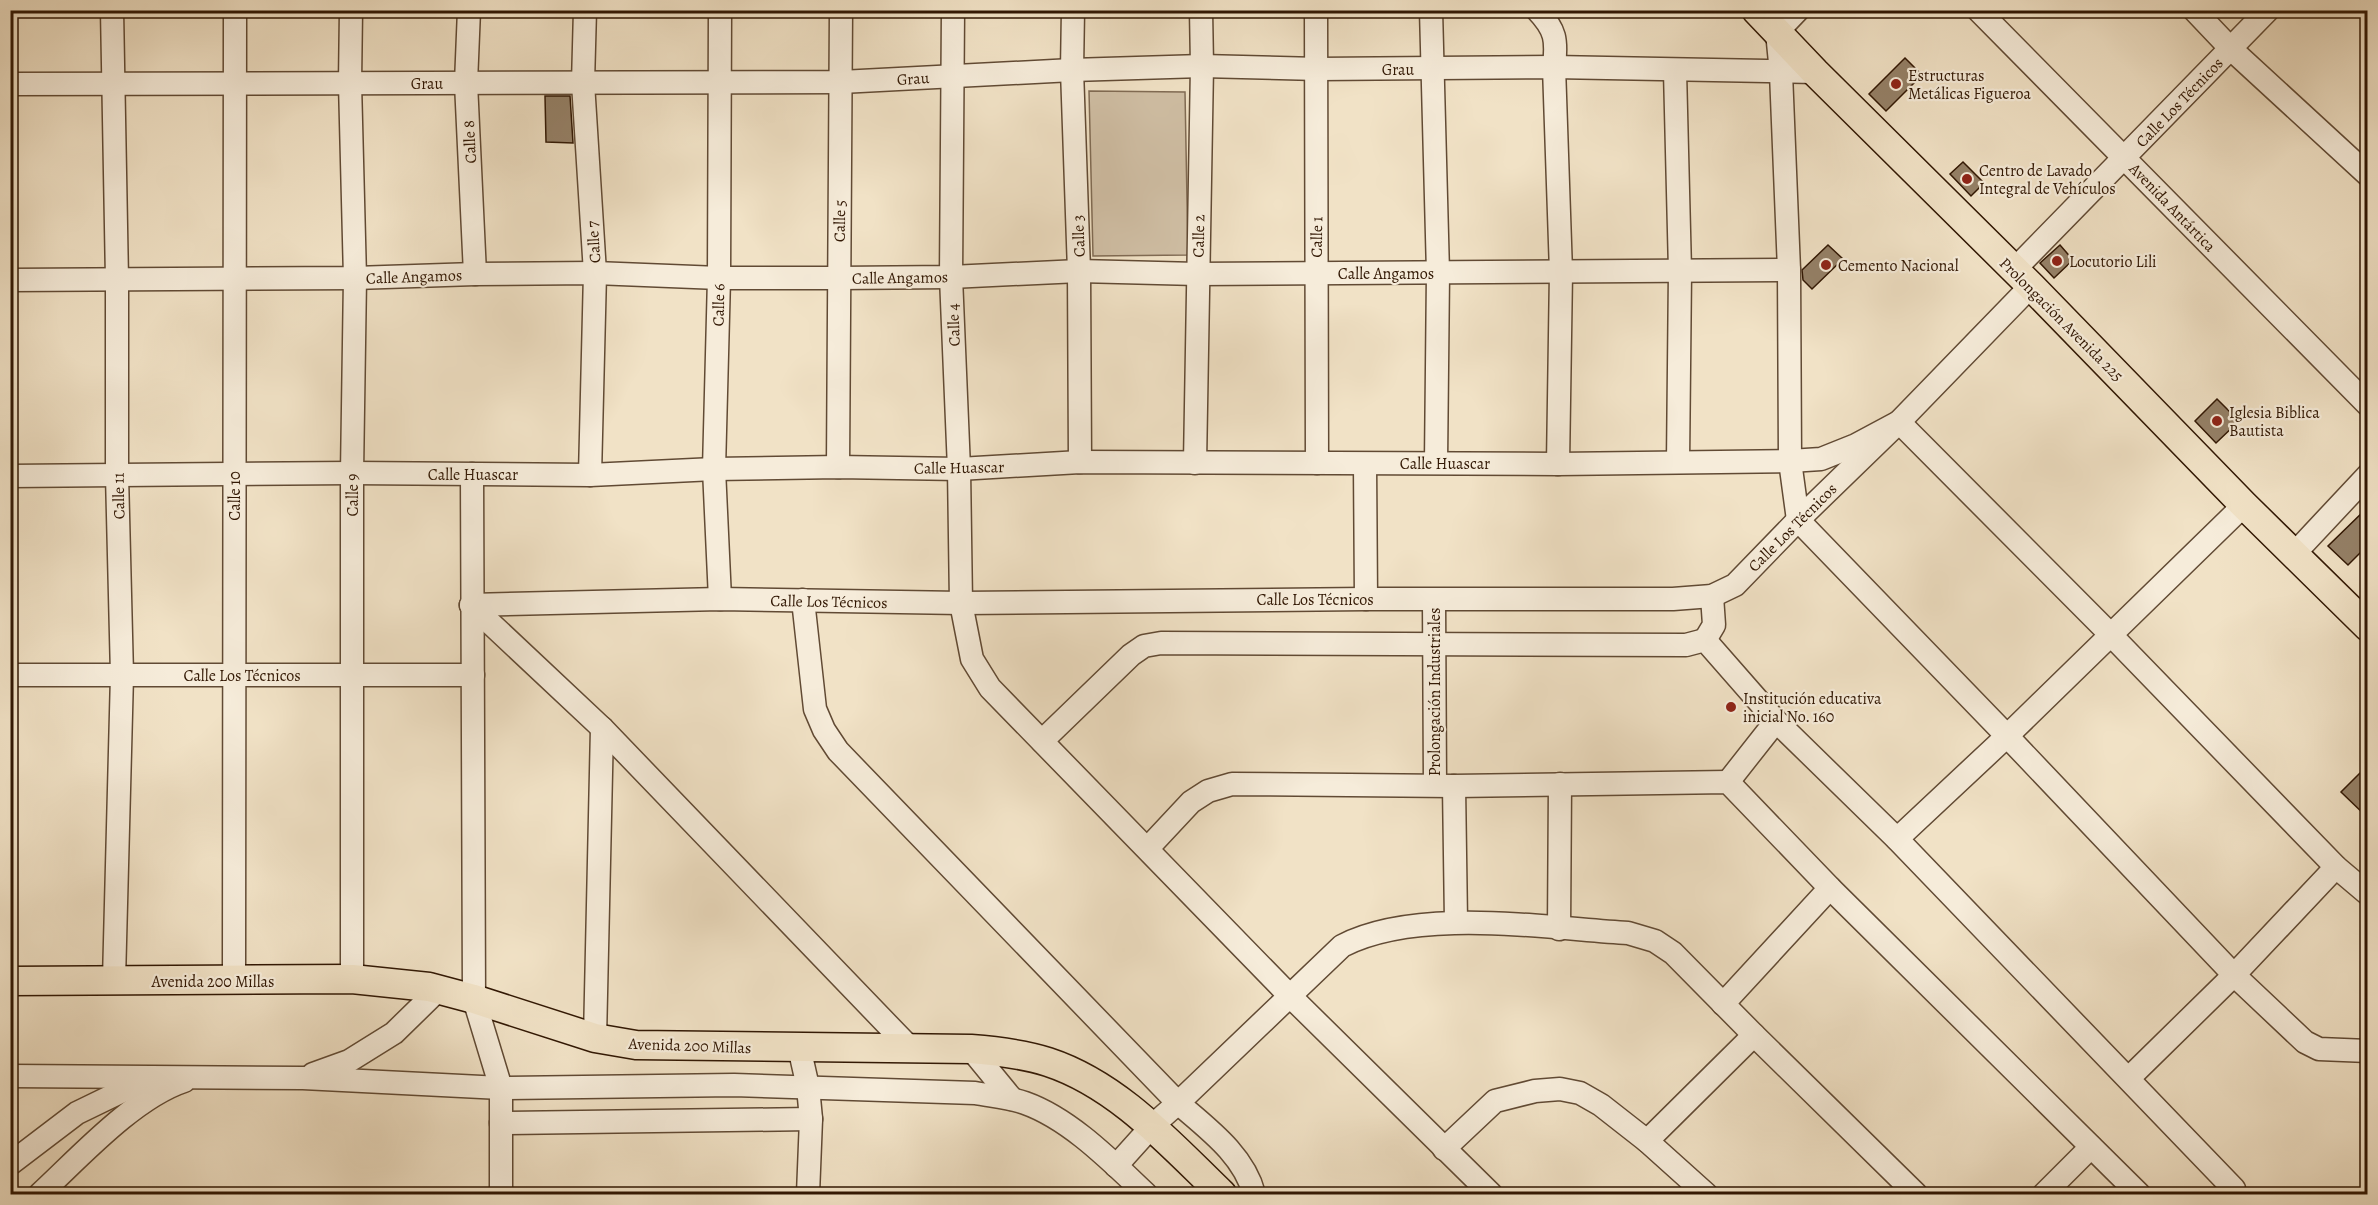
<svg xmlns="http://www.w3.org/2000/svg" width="2378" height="1205" viewBox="0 0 2378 1205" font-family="Alegreya,serif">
  <rect width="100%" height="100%" fill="#f1e2c6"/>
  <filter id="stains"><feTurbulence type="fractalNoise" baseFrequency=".00333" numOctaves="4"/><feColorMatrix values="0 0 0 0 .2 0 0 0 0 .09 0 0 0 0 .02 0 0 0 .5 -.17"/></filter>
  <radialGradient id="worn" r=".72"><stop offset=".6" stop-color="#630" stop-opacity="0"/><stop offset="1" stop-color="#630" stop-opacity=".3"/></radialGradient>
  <!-- green -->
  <path fill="#d0bfa5" stroke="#806b54" stroke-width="1.5" d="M1089 91 1185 92 1188 255 1093 256Z"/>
  <!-- building -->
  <g fill="#958168" stroke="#311703" stroke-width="1.5">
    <path d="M1905 58 1922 75 1886 111 1869 94Z"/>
    <path d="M545 96H570L573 143 546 142Z"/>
    <path d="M1963 162 1984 183 1971 196 1950 174Z"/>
    <path d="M1828 245 1843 259 1812 289 1803 280 1802 270Z"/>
    <path d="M2060 245 2073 260 2054 278 2040 263Z"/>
    <path d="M2217 399 2239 421 2216 443 2195 421Z"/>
    <path d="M2367 508V546L2348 565 2328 546Z"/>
    <path d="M2367 766V817L2341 792Z"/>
  </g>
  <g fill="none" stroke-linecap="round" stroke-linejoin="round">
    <!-- minor casing -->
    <g stroke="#614a34" stroke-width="25">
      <g id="minor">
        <path d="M112 10 117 280V475L122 675 114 980"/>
        <path d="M351 10 350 83 355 278 352 473V979"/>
        <path d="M469 10 466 83 475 274"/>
        <path d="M585 10 583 83 595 273 590 475"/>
        <path d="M953 10 951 277 959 469 961 603 972 659 990 688 1289 995 1491 1194"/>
        <path d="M1073 10 1072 70 1079 271 1080 462"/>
        <path d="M1316 10 1317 463"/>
        <path d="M1431 10 1438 273 1436 462"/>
        <path d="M1537 10C1556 30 1557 40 1554 67L1561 272 1558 464"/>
        <path d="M1798 10 1777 32 1781 73 1789 270 1790 461 1798 520 2007 736 2234 975 2305 1042 2319 1049 2368 1051"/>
        <path d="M1978 10 2368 405"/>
        <path d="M2194 10 2231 49 2368 175"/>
        <path d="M1675 71 1680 271 1678 462"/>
        <path d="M10 84 841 82 1072 70 1202 66 1318 69 1554 67 1815 72"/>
        <path d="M2014 270 2268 10"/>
        <path d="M10 280 355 278 475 274 595 273 719 278H838L951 277 1079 271 1197 274 1789 270"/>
        <path d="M1195 463 1202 66 1201 10"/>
        <path d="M1365 464 1366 599"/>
        <path d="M838 467 841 10"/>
        <path d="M472 474 474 999 501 1088V1194"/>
        <path d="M10 476 352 473 590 475 714 469 838 467 959 469 1080 462 1558 464 1790 461 1821 459 1856 445 1899 422 2110 634 2336 867 2368 894"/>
        <path d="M2294 554 2368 475"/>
        <path d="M720 599 714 469 719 278 720 10"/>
        <path d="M803 600 815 709 824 730 838 751 1178 1103C1208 1129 1244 1155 1254 1194"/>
        <path d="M1434 600 1435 785"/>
        <path d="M471 605 720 599 961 603 1366 599H1673L1712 596 1735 585 1798 520 1899 422 2031 286"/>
        <path d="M471 605 602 728 911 1049"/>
        <path d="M1705 640 1714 625 1712 596"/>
        <path d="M10 675H473"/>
        <path d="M1042 741 1131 655 1144 646 1161 643 1686 645 1705 640 1776 721 1897 839 2234 1189"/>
        <path d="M1728 782 1776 721"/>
        <path d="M1454 786 1456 922"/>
        <path d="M1897 839 2007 736 2244 505"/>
        <path d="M1148 848 1191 802 1208 791 1232 784 1454 786 1728 782 1830 888 2139 1194"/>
        <path d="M1559 929 1560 784"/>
        <path d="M234 981 235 10"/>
        <path d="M1723 1004 1830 888"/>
        <path d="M595 1038 602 728"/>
        <path d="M799 1047 808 1087 811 1119 808 1194"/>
        <path d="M971 1049 1012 1099"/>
        <path d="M313 1074 349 1061 394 1033 439 989"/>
        <path d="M10 1076 303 1078 501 1088 734 1085 975 1093C991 1096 1009 1097 1025 1103 1070 1119 1111 1161 1146 1194"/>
        <path d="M2129 1078 2234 975 2336 867"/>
        <path d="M501 1123 811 1119"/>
        <path d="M1647 1141 1754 1035"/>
        <path d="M1444 1149 1495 1101 1535 1091 1560 1089 1580 1093 1601 1105 1647 1141 1706 1194"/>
        <path d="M10 1164 77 1113 143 1081"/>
        <path d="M1116 1166 1152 1126 1178 1103 1342 946C1417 907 1545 928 1628 933L1655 941 1673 953 1754 1035 1916 1194"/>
        <path d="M40 1194C79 1158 133 1098 184 1081"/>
        <path d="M2044 1194 2091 1147"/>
      </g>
    </g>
    <!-- major casing -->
    <g stroke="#311703" stroke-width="31">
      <g id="major">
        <path d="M1756 10 1815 72 2031 286 2244 505 2368 627"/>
        <path d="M10 981 352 979 429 987 474 999 595 1038 636 1045 971 1049C997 1051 1023 1054 1048 1062 1118 1085 1170 1144 1222 1194"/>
      </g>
    </g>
    <!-- minor -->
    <use href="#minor" stroke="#f6ecda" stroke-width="22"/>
    <!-- major -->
    <use href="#major" stroke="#f1e2c6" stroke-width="28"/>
  </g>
  <!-- markers -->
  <g fill="#8f2418" stroke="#f6ecda" stroke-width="2">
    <circle cx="1896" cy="84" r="6"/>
    <circle cx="1967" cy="179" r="6"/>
    <circle cx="2057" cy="261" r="6"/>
    <circle cx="1826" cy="265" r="6"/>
    <circle cx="2217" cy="421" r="6"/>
    <circle cx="1731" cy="707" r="6"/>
  </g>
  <g text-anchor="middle" stroke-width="4.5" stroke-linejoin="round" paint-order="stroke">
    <!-- street labels -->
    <g font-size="16" fill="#311703" stroke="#f6ecda">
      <text x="1398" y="75">Grau</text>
      <text transform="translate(913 78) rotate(-4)" y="6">Grau</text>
      <text x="427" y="89">Grau</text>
      <text transform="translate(2179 102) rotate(-46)" y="6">Calle Los Técnicos</text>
      <text transform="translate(469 142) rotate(-93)" y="6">Calle 8</text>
      <text transform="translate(2173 207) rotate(46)" y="6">Avenida Antártica</text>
      <text transform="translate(839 221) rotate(-89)" y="6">Calle 5</text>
      <text transform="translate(1078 236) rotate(-92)" y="6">Calle 3</text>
      <text transform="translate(1198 236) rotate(-89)" y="6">Calle 2</text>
      <text transform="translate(1316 237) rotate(-89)" y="6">Calle 1</text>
      <text transform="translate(593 242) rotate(-94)" y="6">Calle 7</text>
      <text x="1386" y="279">Calle Angamos</text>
      <text transform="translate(414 276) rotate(-2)" y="6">Calle Angamos</text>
      <text transform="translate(900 277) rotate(-1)" y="6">Calle Angamos</text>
      <text transform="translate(718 305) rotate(-89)" y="6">Calle 6</text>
      <text transform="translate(2062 319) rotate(45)" y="6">Prolongación Avenida 225</text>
      <text transform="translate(953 325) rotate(-92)" y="6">Calle 4</text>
      <text x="1445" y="469">Calle Huascar</text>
      <text transform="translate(959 467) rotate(-1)" y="6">Calle Huascar</text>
      <text x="473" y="480">Calle Huascar</text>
      <text transform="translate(352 495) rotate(-90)" y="6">Calle 9</text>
      <text transform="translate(118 496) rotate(-91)" y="6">Calle 11</text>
      <text transform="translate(234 496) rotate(-90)" y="6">Calle 10</text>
      <text transform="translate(1792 527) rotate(-45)" y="6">Calle Los Técnicos</text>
      <text x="1315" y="605">Calle Los Técnicos</text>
      <text transform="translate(829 601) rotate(1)" y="6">Calle Los Técnicos</text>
      <text x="242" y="681">Calle Los Técnicos</text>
      <text transform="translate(1434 692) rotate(-90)" y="6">Prolongación Industriales</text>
      <text x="213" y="987">Avenida 200 Millas</text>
      <text transform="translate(690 1045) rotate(2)" y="6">Avenida 200 Millas</text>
    </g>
    <!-- poi labels -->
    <g font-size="16" fill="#311703" stroke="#f6ecda" text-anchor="start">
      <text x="1908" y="81">Estructuras<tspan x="1908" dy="18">Metálicas Figueroa</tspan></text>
      <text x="1979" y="176">Centro de Lavado<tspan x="1979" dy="18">Integral de Vehículos</tspan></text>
      <text x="2069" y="267">Locutorio Lili</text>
      <text x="1838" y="271">Cemento Nacional</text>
      <text x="2229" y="418">Iglesia Biblica<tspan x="2229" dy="18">Bautista</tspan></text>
      <text x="1743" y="704">Institución educativa<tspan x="1743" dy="18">inicial No. 160</tspan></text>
    </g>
  </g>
  <!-- margin -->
  <rect width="2378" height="1205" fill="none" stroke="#f1e2c6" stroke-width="36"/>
  <rect x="12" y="12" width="2354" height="1181" fill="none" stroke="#311703" stroke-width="3"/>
  <rect x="18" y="18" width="2342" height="1169" fill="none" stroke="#311703" stroke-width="1.5"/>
  <rect width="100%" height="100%" filter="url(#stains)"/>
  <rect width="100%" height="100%" fill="url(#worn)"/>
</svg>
